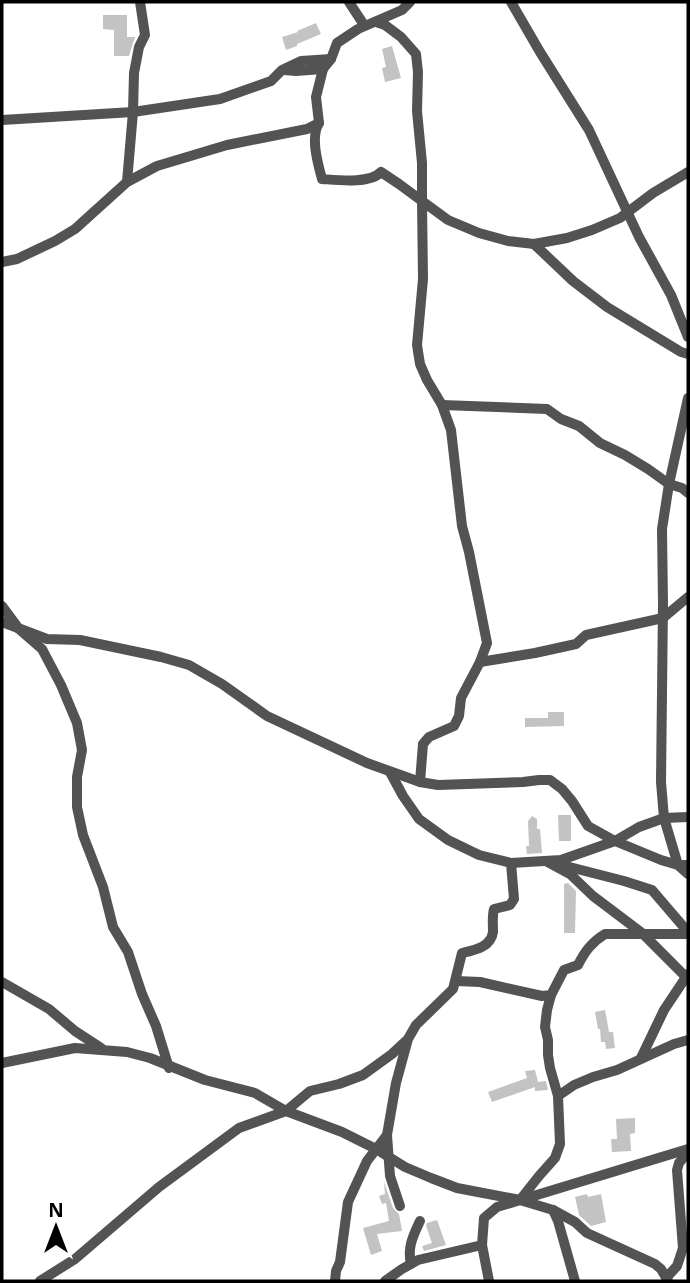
<svg xmlns="http://www.w3.org/2000/svg" width="690" height="1283" viewBox="0 0 690 1283" font-family="'Open Sans',sans-serif">
  <rect width="100%" height="100%" fill="#fff"/>
  <!-- building -->
  <g fill="#c3c3c3">
    <path d="M103 15H127V37H135L129 56H114V30L103 29Z"/>
    <path d="M316 23 321 34 297 44V46L286 50 282 37 298 32 297 31Z"/>
    <path d="M392 46 401 78 385 82 382 68 386 67 382 49Z"/>
    <path d="M548 712H564V726L525 727V718H548Z"/>
    <path d="M558 815H571V841H559Z"/>
    <path d="M532 816 537 819V829H540L542 853 527 854 526 846H529L528 821Z"/>
    <path d="M568 883 576 891 575 933H564V884Z"/>
    <path d="M605 1010 609 1032H613L615 1048 606 1049 605 1042H601L600 1029H598L595 1012Z"/>
    <path d="M535 1070 538 1082 546 1081 548 1090 535 1091V1087L492 1102 488 1092 527 1078 525 1071Z"/>
    <path d="M635 1118V1133L630 1134 631 1151 612 1152 611 1139H617L616 1119Z"/>
    <path d="M384 1182 393 1208 399 1214 402 1231 377 1234 382 1251 371 1255 363 1228 389 1221 386 1203 382 1204 379 1196 385 1194Z"/>
    <path d="M587 1194 588 1197 601 1194 606 1222 591 1226 579 1215 575 1197Z"/>
    <path d="M437 1220 446 1245 424 1251 422 1246 432 1243 426 1226 427 1223Z"/>
  </g>
  <g fill="none" stroke-linecap="round" stroke-linejoin="round">
    <!-- minor -->
    <g stroke="#535353" stroke-width="10">
      <path d="M349 2 364 25"/>
      <path d="M511 2 540 52 589 130 639 237 671 295 688 337"/>
      <path d="M376 22 385 25 401 37 416 54 418 72 417 111 422 163V201L399 184 381 172C370 184 337 180 322 179 318 164 310 137 319 123L316 97 323 69 331 59 337 43 358 29 402 10 410 2"/>
      <path d="M284 70 296 71 323 69"/>
      <path d="M2 120 133 112 220 99 271 81 282 70 301 61 331 59"/>
      <path d="M127 182 133 112 134 73 139 47 145 35 140 2"/>
      <path d="M422 201 448 220 479 233 508 241 534 244 567 238 592 230 620 218 653 193 688 172"/>
      <path d="M534 244 573 281 607 307 681 352 688 354"/>
      <path d="M2 262 17 259 55 241 75 229 127 182 157 166 227 145 307 129 319 123"/>
      <path d="M688 398 669 484 662 529 663 604 661 782 664 818 678 865 688 874"/>
      <path d="M442 405 547 409 561 419 579 426 600 443 625 455 648 469 669 484 682 488 688 493"/>
      <path d="M2 606 19 629 42 649 61 685 77 723 82 750 77 777V807L83 835 103 887 113 927 128 952 142 994 156 1026 169 1068"/>
      <path d="M2 622 47 639 80 640 161 657 189 665 222 684 267 716 367 763 420 782 438 785 523 782 539 780H550L562 789 572 801 588 826 615 841 661 860 678 865H688"/>
      <path d="M480 662 535 653 576 644 586 635 663 618 688 597"/>
      <path d="M390 772 403 796 419 819 448 840 479 855 511 863 561 860 615 841 639 827 664 818 688 817"/>
      <path d="M420 782 423 744 429 737 454 726 459 716 461 698 480 662 487 643 469 552 462 526 451 430 442 405 427 380 420 364 417 345 423 279 422 201"/>
      <path d="M688 932 652 890 624 881 546 861 570 874 593 896 642 933 688 979"/>
      <path d="M456 981 480 982 542 996 551 995 564 970 578 965C585 951 592 942 605 934H688"/>
      <path d="M2 982 49 1009 75 1031 101 1048"/>
      <path d="M551 995 547 1010 545 1027 548 1040V1055L550 1068 558 1096"/>
      <path d="M641 1058 664 1010 688 974"/>
      <path d="M2 1063 75 1048 127 1052 150 1058 205 1080 255 1093 286 1111 342 1132 376 1149 405 1167 431 1178 457 1188 520 1200 553 1210 575 1222 587 1233 655 1264 661 1269 668 1281"/>
      <path d="M387 1135 390 1176 400 1206"/>
      <path d="M520 1200 539 1176 555 1158 560 1144 558 1096 574 1085 593 1077 617 1070 674 1044 688 1040"/>
      <path d="M553 1210 558 1221 575 1281"/>
      <path d="M482 1245 489 1281"/>
      <path d="M411 1264C407 1248 413 1236 420 1221"/>
      <path d="M666 1278 677 1266 683 1248 677 1170 679 1163 688 1152"/>
      <path d="M40 1281 75 1259 159 1187 239 1128 286 1111 310 1091 339 1084 363 1075 392 1054 406 1041"/>
      <path d="M335 1281 336 1271 340 1262 348 1202 367 1161 387 1135 396 1083 408 1039 416 1025 453 989 462 953C475 950 491 947 493 932 493 924 492 917 494 909L510 905 514 899 511 863"/>
      <path d="M385 1281 402 1269 418 1260 482 1245 484 1218 497 1207 688 1149"/>
    </g>
  </g>
  <!-- border -->
  <rect width="690" height="1283" fill="none" stroke="#000000" stroke-width="7"/>
  <!-- north arrow -->
  <g transform="translate(56 1227)" stroke="#ffffff" stroke-width="5" paint-order="stroke">
  <path d="M0-5L12 26L0 18L-12 26Z" fill="#000000"/>
  <text y="-10" font-size="19" font-weight="bold" text-anchor="middle" fill="#000000">N</text>
  </g>
</svg>
